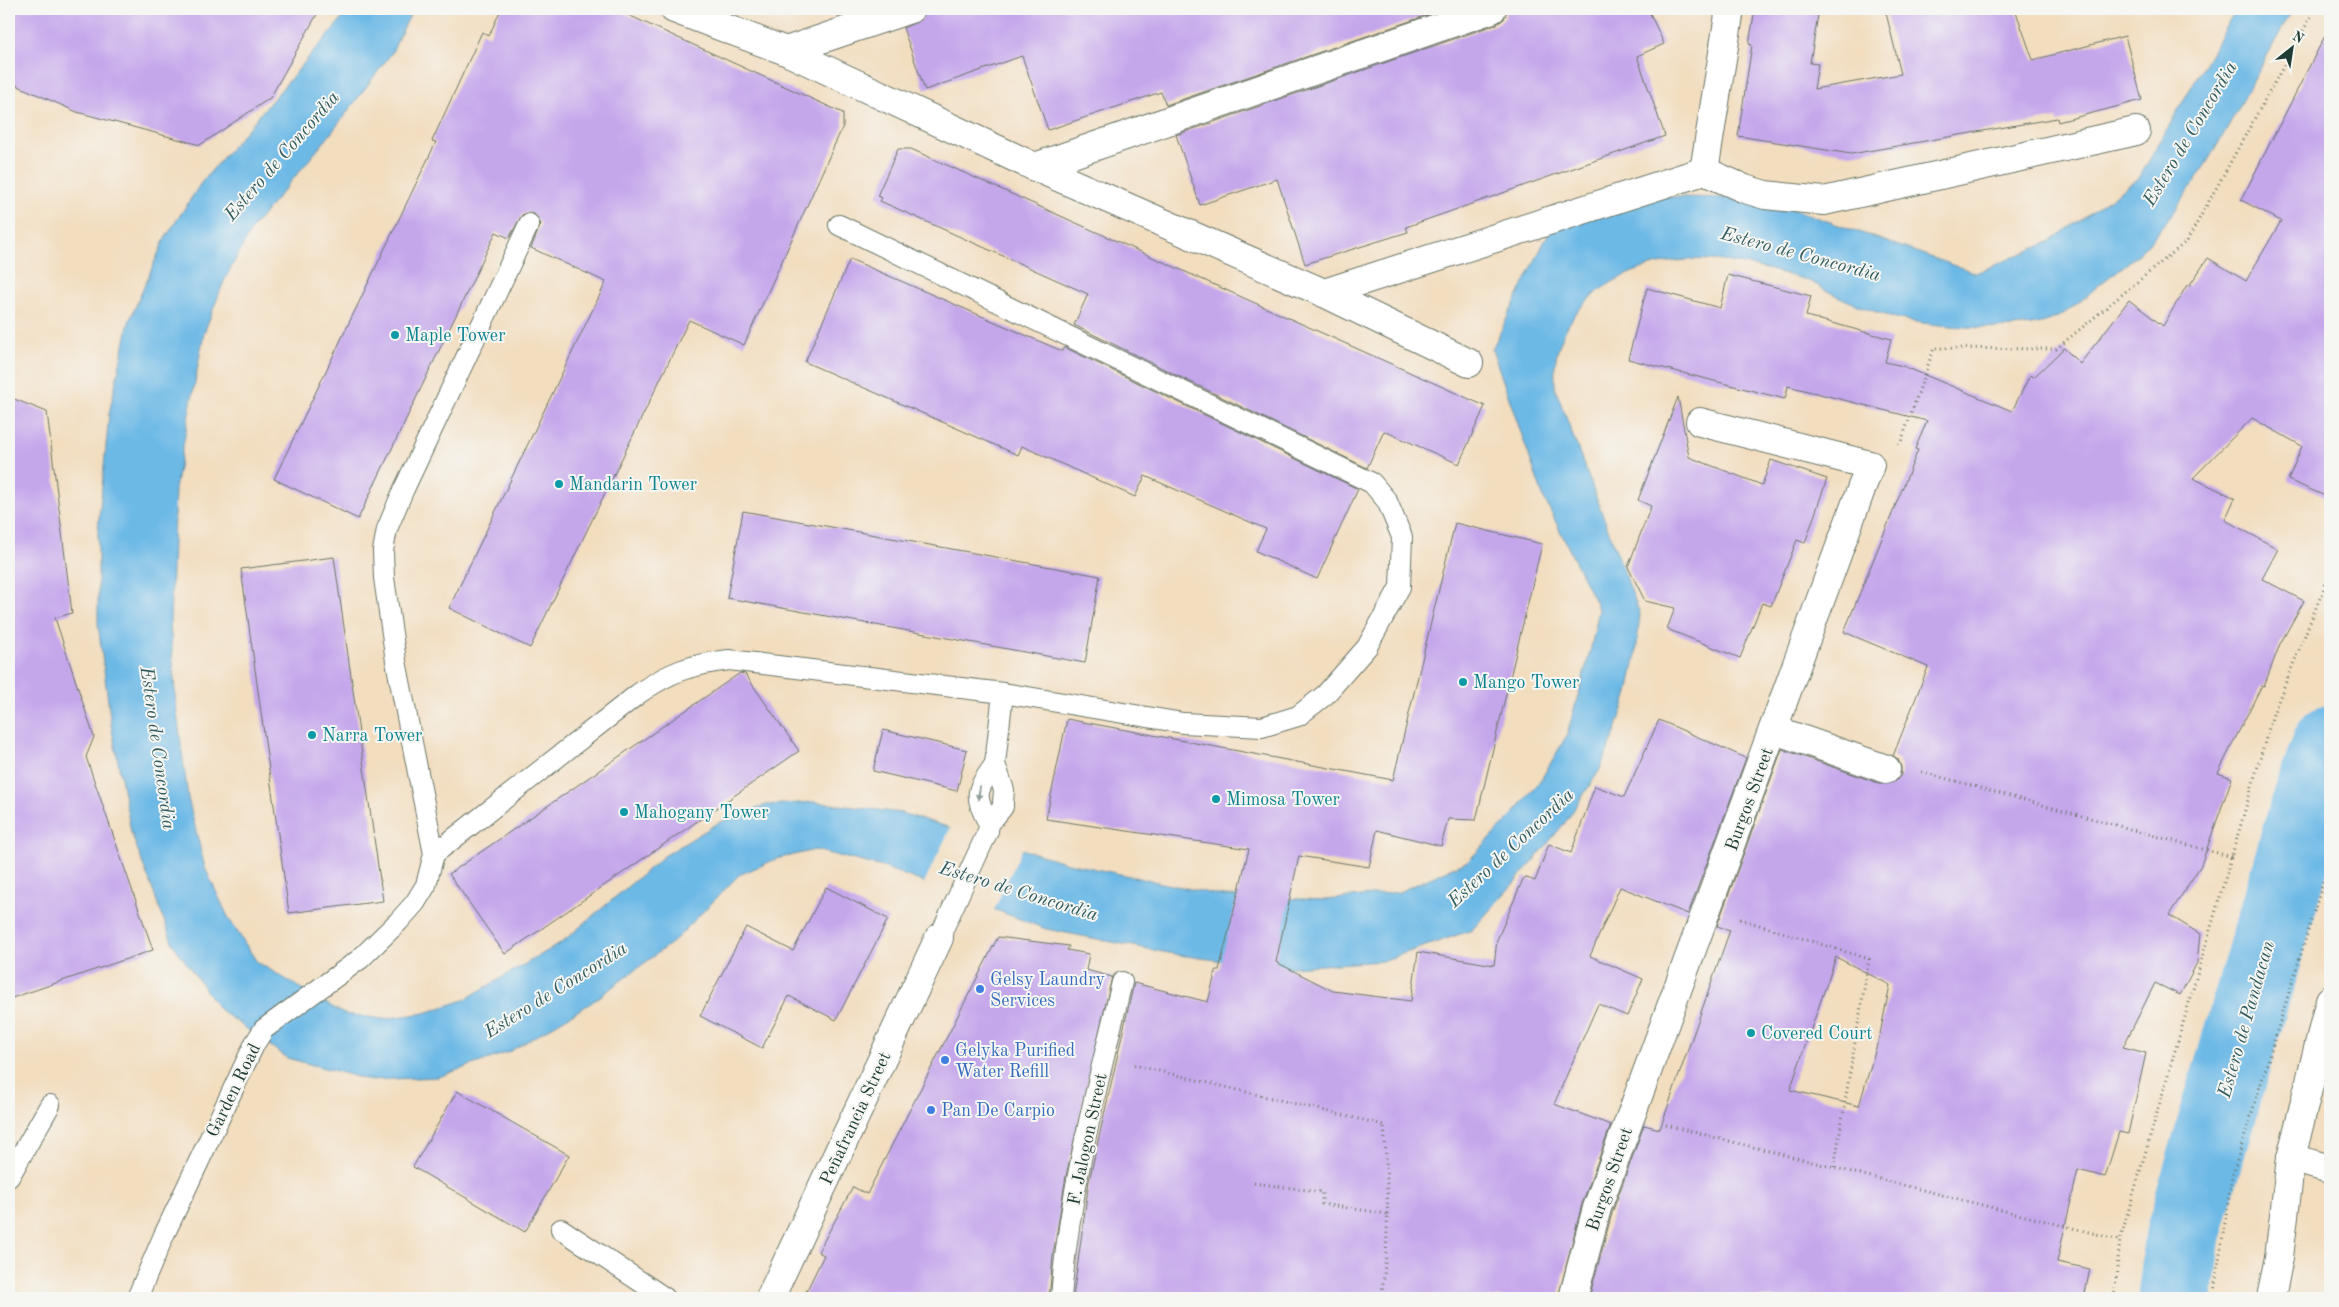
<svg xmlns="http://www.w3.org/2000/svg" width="2339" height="1307" viewBox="0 0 2339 1307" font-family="'Old Standard TT',serif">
  <rect width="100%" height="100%" fill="#f6f6f2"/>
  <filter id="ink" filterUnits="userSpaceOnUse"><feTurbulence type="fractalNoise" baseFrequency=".02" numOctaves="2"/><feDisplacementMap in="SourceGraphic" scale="10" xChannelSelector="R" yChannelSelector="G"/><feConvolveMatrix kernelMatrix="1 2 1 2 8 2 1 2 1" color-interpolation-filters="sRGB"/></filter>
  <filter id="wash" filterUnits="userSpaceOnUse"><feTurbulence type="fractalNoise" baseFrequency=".0096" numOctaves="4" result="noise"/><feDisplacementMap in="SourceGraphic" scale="20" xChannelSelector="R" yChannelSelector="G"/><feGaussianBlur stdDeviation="1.12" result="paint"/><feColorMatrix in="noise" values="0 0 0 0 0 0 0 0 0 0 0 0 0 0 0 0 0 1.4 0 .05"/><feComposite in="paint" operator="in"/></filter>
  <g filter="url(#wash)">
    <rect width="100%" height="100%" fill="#f2ddbf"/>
    <!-- water -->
    <path fill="#6db9e6" stroke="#467b8d" d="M347 9H413L391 54 329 136 252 228 224 281 204 333 175 489 170 623 176 705 188 798 205 868 229 919 257 962 344 1014 383 1019 425 1013 464 1000 561 943 664 856 718 823 766 805 815 802 901 813 1068 863 1223 896 1326 900 1399 892 1468 861 1511 817 1542 778 1567 735 1590 652 1599 610 1543 496 1492 349 1553 224 1640 196 1764 199 1976 273 2049 242 2139 178 2236 9H2293C2248 88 2205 180 2145 247 2132 261 2114 273 2099 285 2085 297 2069 313 2051 320 2019 333 1939 327 1905 320 1881 315 1857 305 1835 295 1823 289 1812 281 1800 278 1771 270 1742 262 1713 260 1647 255 1570 287 1556 358 1554 367 1555 378 1555 388L1640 614 1636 654 1628 693 1615 733 1599 771 1567 820 1530 865 1472 930 1382 961 1276 968 1179 955 1046 929 883 867 815 850 776 859 739 875 675 940 591 1003 509 1052 438 1077 369 1080 287 1058 219 1009 173 944 131 832 111 724 98 624V529L109 414 129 322 164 240 201 183 346 14Z"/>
    <!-- pier -->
    <path fill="#f2ddbf" d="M952 825 1023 847 993 912 923 885Z"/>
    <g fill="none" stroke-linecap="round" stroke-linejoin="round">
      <!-- river -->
      <path stroke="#6db9e6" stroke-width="75" d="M2175 1298 2183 1234 2303 822 2330 743"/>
    </g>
    <g id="blocks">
      <!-- building -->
      <g fill="#c4a6eb" fill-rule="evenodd">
        <path d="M9 9H320L270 98 200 145 77 112 9 82Z"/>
        <path d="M501 9H615L843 113V126L744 345 689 320 530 648 449 608 606 282 531 248 541 224 534 214 529 212 522 215 509 238 496 232 358 519 274 479 436 142 432 141 482 32 489 36Z"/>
        <path d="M925 9H1445L1166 105 1161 92 1048 130 1022 56 925 90 903 28 921 20Z"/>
        <path d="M1507 9H1648L1664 44 1637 56 1665 136 1406 227 1408 232 1305 264 1277 179 1200 205 1176 135 1497 24 1504 19Z"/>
        <path d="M1755 9H1819L1810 63 1818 64 1814 89 1901 74 1885 9H2015L2033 60 2125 36 2142 100 2058 122 2057 118 1851 154 1738 136 1752 45 1749 44Z"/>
        <path d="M2330 26V498L2288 480 2302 446 2252 418 2193 478 2235 498 2225 520 2278 549 2262 579 2304 601 2280 644 2264 686 2262 685 2218 773 2232 778 2201 865 2169 915 2200 934 2197 963 2180 995 2155 983 2123 1047 2146 1053 2128 1134 2119 1132 2105 1177 2078 1170 2057 1262 2090 1269 2084 1298H1589L1612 1213 1644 1125 1660 1129 1730 930 1717 926 1782 749 1881 784H1888L1896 781 1901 775V767L1898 759 1893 756 1928 667 1844 632 1918 450 1915 449 1927 421 1788 386 1785 399 1628 359 1647 288 1720 308 1728 275 1811 296 1806 316 1891 339 1885 362 1903 366 2012 411 2030 375 2034 377 2064 348 2080 364 2129 300 2163 326 2187 285 2189 286 2208 258 2246 281 2281 221 2241 200ZM1836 957 1890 985 1880 1034 1859 1106 1790 1090Z"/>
        <path d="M898 149H911L1485 406 1459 464 1384 431 1367 468 1074 325 1088 294 880 201 882 198 877 196Z"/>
        <path d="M850 259 1062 351 1064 347 1358 489 1317 579 1256 551 1266 529 1145 476 1135 497 1022 446 1018 455 805 362Z"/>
        <path d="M9 397 47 412 72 613 55 618 94 737 86 757 153 950 9 999Z"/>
        <path d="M1678 397 1689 457 1762 485 1771 460 1827 479 1805 543 1797 540 1771 606 1762 603 1740 658 1667 629 1675 608 1645 601 1628 567 1651 506 1638 500Z"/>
        <path d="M743 511 1100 576 1085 663 727 598Z"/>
        <path d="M1455 523 1542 544 1476 820 1448 819 1441 846 1377 830 1369 867 1299 856 1276 962 1333 991 1411 1001 1418 952 1494 965 1497 940 1524 877 1535 881 1549 844 1571 853 1595 786 1624 797 1659 720 1746 758 1688 914 1620 887 1590 956 1643 979 1627 1016 1598 1004 1554 1104 1611 1125 1582 1204 1558 1298H1073L1089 1181 1134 983 1208 1002 1216 970H1219L1249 849 1046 819 1067 719 1393 780Z"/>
        <path d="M334 557 383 901 289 913 241 569Z"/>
        <path d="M740 673 745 674 799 751 505 954 449 874Z"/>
        <path d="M883 730 967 750 957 791 873 771Z"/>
        <path d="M826 887 888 919 836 1020 789 996 762 1048 700 1016 746 927 793 951Z"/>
        <path d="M998 937 1069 946 1067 950 1089 954 1086 970 1112 977 1066 1176 1053 1256 1049 1298H803L824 1255 818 1252 853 1187 867 1194Z"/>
        <path d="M457 1091 569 1155 525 1232 413 1167Z"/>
      </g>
    </g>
  </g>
  <g filter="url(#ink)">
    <use href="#blocks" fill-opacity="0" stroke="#697565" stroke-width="1"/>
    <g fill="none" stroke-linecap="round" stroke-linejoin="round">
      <!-- lane casing -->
      <g stroke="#697565" stroke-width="22">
        <g id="lane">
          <path d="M989 824C973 794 976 791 995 764"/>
          <path d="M434 854 638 694C671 671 690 665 729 660L1003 693 1183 723 1262 727 1298 716 1325 695 1367 647 1400 587 1402 537 1387 501 1372 483 839 225"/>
          <path d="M434 854 396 661 384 578 383 551 387 529 403 491 529 224"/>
          <path d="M939 938 988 831 989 824 1003 807V802L1004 790 995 764 1003 693"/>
          <path d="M9 1177 50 1105"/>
          <path d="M561 1229 665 1298"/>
          <path d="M137 1298 164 1235 255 1043 264 1029 360 959 398 922 415 903 426 885 434 854"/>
          <path d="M1061 1298C1069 1191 1097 1087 1122 982"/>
        </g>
      </g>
      <!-- street casing -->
      <g stroke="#697565" stroke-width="30">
        <g id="street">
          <path d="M674 9 786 51 1035 167 1324 293 1469 363"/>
          <path d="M786 51 910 9"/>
          <path d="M1035 167 1492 9"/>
          <path d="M1704 171 1730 9"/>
          <path d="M1324 293 1704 171 1745 189 1765 195 1824 201 2136 131"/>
          <path d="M1775 730 1886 769"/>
          <path d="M2291 1158 2330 1169"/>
          <path d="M770 1298 939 938"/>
          <path d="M1573 1298 1597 1208 1870 465 1700 422"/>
          <path d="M2271 1298 2279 1257 2291 1158 2330 1000"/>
        </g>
      </g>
      <!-- path -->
      <g stroke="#697565" stroke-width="3" stroke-dasharray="1 4" stroke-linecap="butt">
        <path d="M1898 444 1901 442 1934 348 2056 349 2187 241 2315 9"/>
        <path d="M1922 772 2232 857"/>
        <path d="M1740 919 1869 959 1834 1168"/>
        <path d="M1134 1065 1384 1125C1388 1184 1390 1240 1381 1298"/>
        <path d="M1666 1125 2120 1240"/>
        <path d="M1254 1183 1322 1192V1204L1388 1214"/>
        <path d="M2114 1298 2120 1240 2273 714 2330 573"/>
        <path d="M2213 1298 2232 1177 2330 860"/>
      </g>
      <!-- lane -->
      <use href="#lane" stroke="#fff" stroke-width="20"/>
      <!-- street -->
      <use href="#street" stroke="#fff" stroke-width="28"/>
    </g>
    <!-- one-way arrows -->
    <defs><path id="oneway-solid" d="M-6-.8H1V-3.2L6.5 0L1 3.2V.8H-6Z" transform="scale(1.25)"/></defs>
    <use fill="#8f9e9a" href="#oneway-solid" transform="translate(979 793) rotate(98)"/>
  </g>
  <!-- markers -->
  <g fill="#0f9aa8" stroke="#f6f6f2" stroke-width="2">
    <circle cx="395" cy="335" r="5"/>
    <circle cx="559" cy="484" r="5"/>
    <circle cx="1463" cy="682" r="5"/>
    <circle cx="312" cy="735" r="5"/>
    <circle cx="1216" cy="799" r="5"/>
    <circle cx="624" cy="812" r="5"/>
    <circle cx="1751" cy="1033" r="5"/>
  </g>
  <g fill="#3f7fe0" stroke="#f6f6f2" stroke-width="2">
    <circle cx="980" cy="989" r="5"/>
    <circle cx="945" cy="1060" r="5"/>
    <circle cx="931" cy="1110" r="5"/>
  </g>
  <g text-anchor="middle" stroke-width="4" stroke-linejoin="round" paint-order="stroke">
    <!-- culture labels -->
    <g font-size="18" fill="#0d838f" stroke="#f6f6f2" text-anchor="start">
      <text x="405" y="341">Maple Tower</text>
      <text x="569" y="490">Mandarin Tower</text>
      <text x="1473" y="688">Mango Tower</text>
      <text x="322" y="741">Narra Tower</text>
      <text x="1226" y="805">Mimosa Tower</text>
      <text x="634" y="818">Mahogany Tower</text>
      <text x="1761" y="1039">Covered Court</text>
    </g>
    <!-- street labels -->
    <g font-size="18" fill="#1f3d34" stroke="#f6f6f2">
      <text transform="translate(1749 799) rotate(-70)" y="6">Burgos Street</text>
      <text transform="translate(233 1090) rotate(-64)" y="6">Garden Road</text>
      <text transform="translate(855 1118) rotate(-65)" y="6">Peñafrancia Street</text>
      <text transform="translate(1087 1139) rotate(-78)" y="6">F. Jalogon Street</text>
      <text transform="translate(1609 1179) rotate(-71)" y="6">Burgos Street</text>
    </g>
    <!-- shop labels -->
    <g font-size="18" fill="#366cbe" stroke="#f6f6f2" text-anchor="start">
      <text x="990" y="985">Gelsy Laundry<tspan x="990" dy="21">Services</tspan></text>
      <text x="955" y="1056">Gelyka Purified<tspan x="955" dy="21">Water Refill</tspan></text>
      <text x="941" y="1116">Pan De Carpio</text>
    </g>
    <!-- water labels -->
    <g font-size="19" font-style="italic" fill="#325c60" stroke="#f6f6f2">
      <text transform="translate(2189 133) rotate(-59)" y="7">Estero de Concordia</text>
      <text transform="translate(281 155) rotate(-49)" y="7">Estero de Concordia</text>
      <text transform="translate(1801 253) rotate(15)" y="7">Estero de Concordia</text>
      <text transform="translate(159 748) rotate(82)" y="7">Estero de Concordia</text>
      <text transform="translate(1510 847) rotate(-43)" y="7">Estero de Concordia</text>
      <text transform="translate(1019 890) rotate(17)" y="7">Estero de Concordia</text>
      <text transform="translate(555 989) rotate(-32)" y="7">Estero de Concordia</text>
      <text transform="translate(2245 1019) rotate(-74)" y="7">Estero de Pandacan</text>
    </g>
  </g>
  <!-- margin -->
  <rect width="2339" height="1307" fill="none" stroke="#f6f6f2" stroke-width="30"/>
  <!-- north arrow -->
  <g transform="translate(2292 48) rotate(30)" stroke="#f6f6f2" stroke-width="4" paint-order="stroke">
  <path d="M0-4L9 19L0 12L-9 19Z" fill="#1f3d34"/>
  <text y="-8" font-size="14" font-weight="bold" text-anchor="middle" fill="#1f3d34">N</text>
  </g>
</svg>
